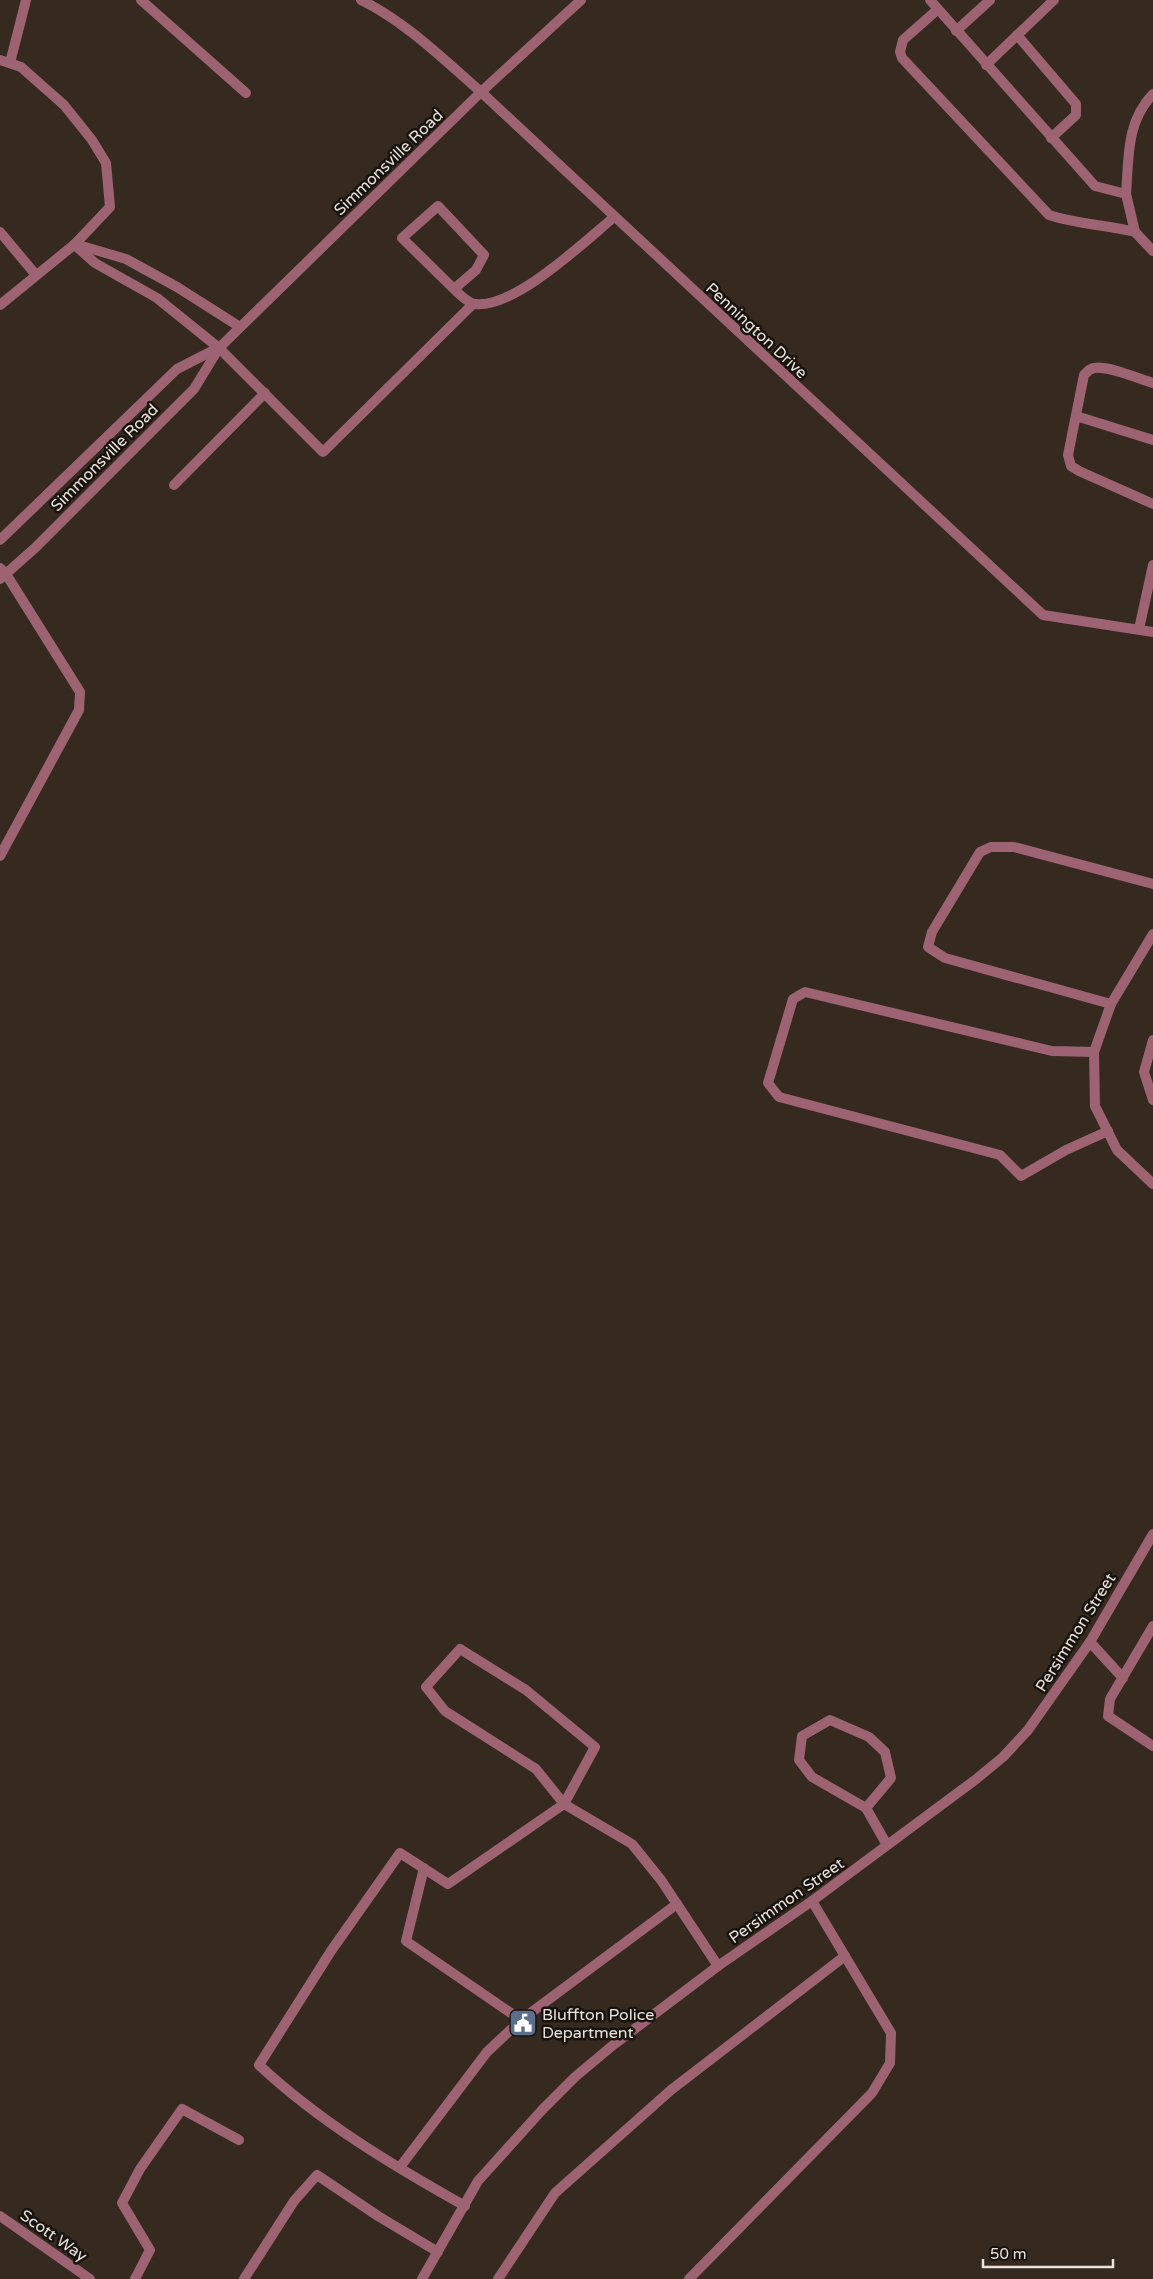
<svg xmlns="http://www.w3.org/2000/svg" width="1153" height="2279" viewBox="0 0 1153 2279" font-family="'Varela Round',sans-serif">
  <rect width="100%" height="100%" fill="#352920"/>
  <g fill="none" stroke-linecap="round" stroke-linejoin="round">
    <!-- service -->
    <g stroke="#9d6373" stroke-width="10">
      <path d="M930 0 1095 186 1126 194 1135 232 1153 251"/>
      <path d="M937 10 903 40 900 52 902 58 1049 215C1076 224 1106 225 1135 232"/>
      <path d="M956 31 990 0"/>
      <path d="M1017 35 1076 104V115L1051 138"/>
      <path d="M986 65 1054 0"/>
      <path d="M1126 194C1129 157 1126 122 1153 94"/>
      <path d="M0 232 36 275"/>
      <path d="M454 289 476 270 484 255 438 206 402 238 454 289C459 294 468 303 475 304 514 309 584 242 613 218"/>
      <path d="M219 348 323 452 473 304"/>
      <path d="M1153 383C1139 379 1108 365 1094 368 1089 369 1087 372 1084 375L1068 455 1071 466 1079 471 1153 504"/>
      <path d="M1076 416 1153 440"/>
      <path d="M174 485 265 393"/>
      <path d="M0 568 6 574 80 692 79 710 0 856"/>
      <path d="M1111 1004 945 958 928 947 932 932 980 852 991 847H1014L1153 884"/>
      <path d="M1153 1040 1144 1072 1153 1100"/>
      <path d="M1094 1052 1052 1051 805 992 793 999 768 1083 779 1097 1000 1155 1021 1176 1066 1150 1108 1131"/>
      <path d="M1153 1626 1110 1699 1108 1716 1153 1746"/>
      <path d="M1090 1642 1123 1678"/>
      <path d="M866 1808 891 1778 885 1752 869 1737 830 1720 802 1736 799 1760 812 1777 866 1808 887 1845"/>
      <path d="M424 1868 406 1941 521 2020"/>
      <path d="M400 2167 487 2052 521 2020 677 1904"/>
      <path d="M465 2206C392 2165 320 2122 259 2065L331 1951 400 1853 448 1884 564 1804 536 1769 445 1711 426 1687 460 1649 526 1690 595 1747 564 1804 632 1844 661 1880 718 1966"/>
      <path d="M135 2279 150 2250 122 2203 140 2169 182 2109 239 2140"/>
      <path d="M244 2279 294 2201 317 2175 378 2216 438 2252"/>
      <path d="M498 2279 555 2193 671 2090 845 1956"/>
      <path d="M689 2279 872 2093 890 2063 891 2033 812 1901"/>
    </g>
    <!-- minor -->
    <g stroke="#9d6373" stroke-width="10">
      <path d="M141 0 246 93"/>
      <path d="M361 0C406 22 443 59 481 92L1043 615 1153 632"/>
      <path d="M0 60 21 67 64 105 92 140 106 163 110 207 75 244 0 305"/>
      <path d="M10 63 26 0"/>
      <path d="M75 244 126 259 177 287 240 327"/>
      <path d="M77 247 95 263 157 298 219 348"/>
      <path d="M1139 629 1153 565"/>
      <path d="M1153 934 1111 1004 1094 1052 1095 1106 1117 1150 1153 1184"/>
      <path d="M0 2216 90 2279"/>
      <path d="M422 2279 478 2181 542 2110 575 2077 612 2046 718 1966 812 1901 975 1780 1003 1757 1028 1730 1090 1642 1153 1534"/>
    </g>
    <!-- tertiary -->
    <g stroke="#9d6373" stroke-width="10">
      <path d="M0 540 177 369 218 348"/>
      <path d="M0 579 35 548 194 389 219 348 481 92 581 0"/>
    </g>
  </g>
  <!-- icons -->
  <defs>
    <g id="civic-square" transform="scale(1.4375)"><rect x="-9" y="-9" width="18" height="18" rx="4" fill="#5c6f8a" stroke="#18130f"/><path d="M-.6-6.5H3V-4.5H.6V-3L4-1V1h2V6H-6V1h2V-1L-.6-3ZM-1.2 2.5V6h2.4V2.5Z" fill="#fff"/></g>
  </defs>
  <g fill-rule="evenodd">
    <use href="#civic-square" x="523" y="2023"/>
  </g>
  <g text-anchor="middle" stroke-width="5" stroke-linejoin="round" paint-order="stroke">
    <!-- street labels -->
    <g font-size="16" fill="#eae2dc" stroke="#18130f">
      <text transform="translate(388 162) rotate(-44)" y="6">Simmonsville Road</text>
      <text transform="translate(757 330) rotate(43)" y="6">Pennington Drive</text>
      <text transform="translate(104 457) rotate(-45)" y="6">Simmonsville Road</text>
      <text transform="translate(1075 1632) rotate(-58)" y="6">Persimmon Street</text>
      <text transform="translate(786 1900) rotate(-35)" y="6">Persimmon Street</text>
      <text transform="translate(54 2235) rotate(35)" y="6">Scott Way</text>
    </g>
    <!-- poi labels -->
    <g font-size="16" fill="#eae2dc" stroke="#18130f" text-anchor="start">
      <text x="542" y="2020">Bluffton Police<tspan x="542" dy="18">Department</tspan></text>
    </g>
  </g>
  <!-- scale -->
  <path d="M983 2259v8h130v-8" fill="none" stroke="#eae2dc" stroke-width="2.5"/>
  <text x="990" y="2259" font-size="15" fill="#eae2dc" stroke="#18130f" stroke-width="4" paint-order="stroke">50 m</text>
</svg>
